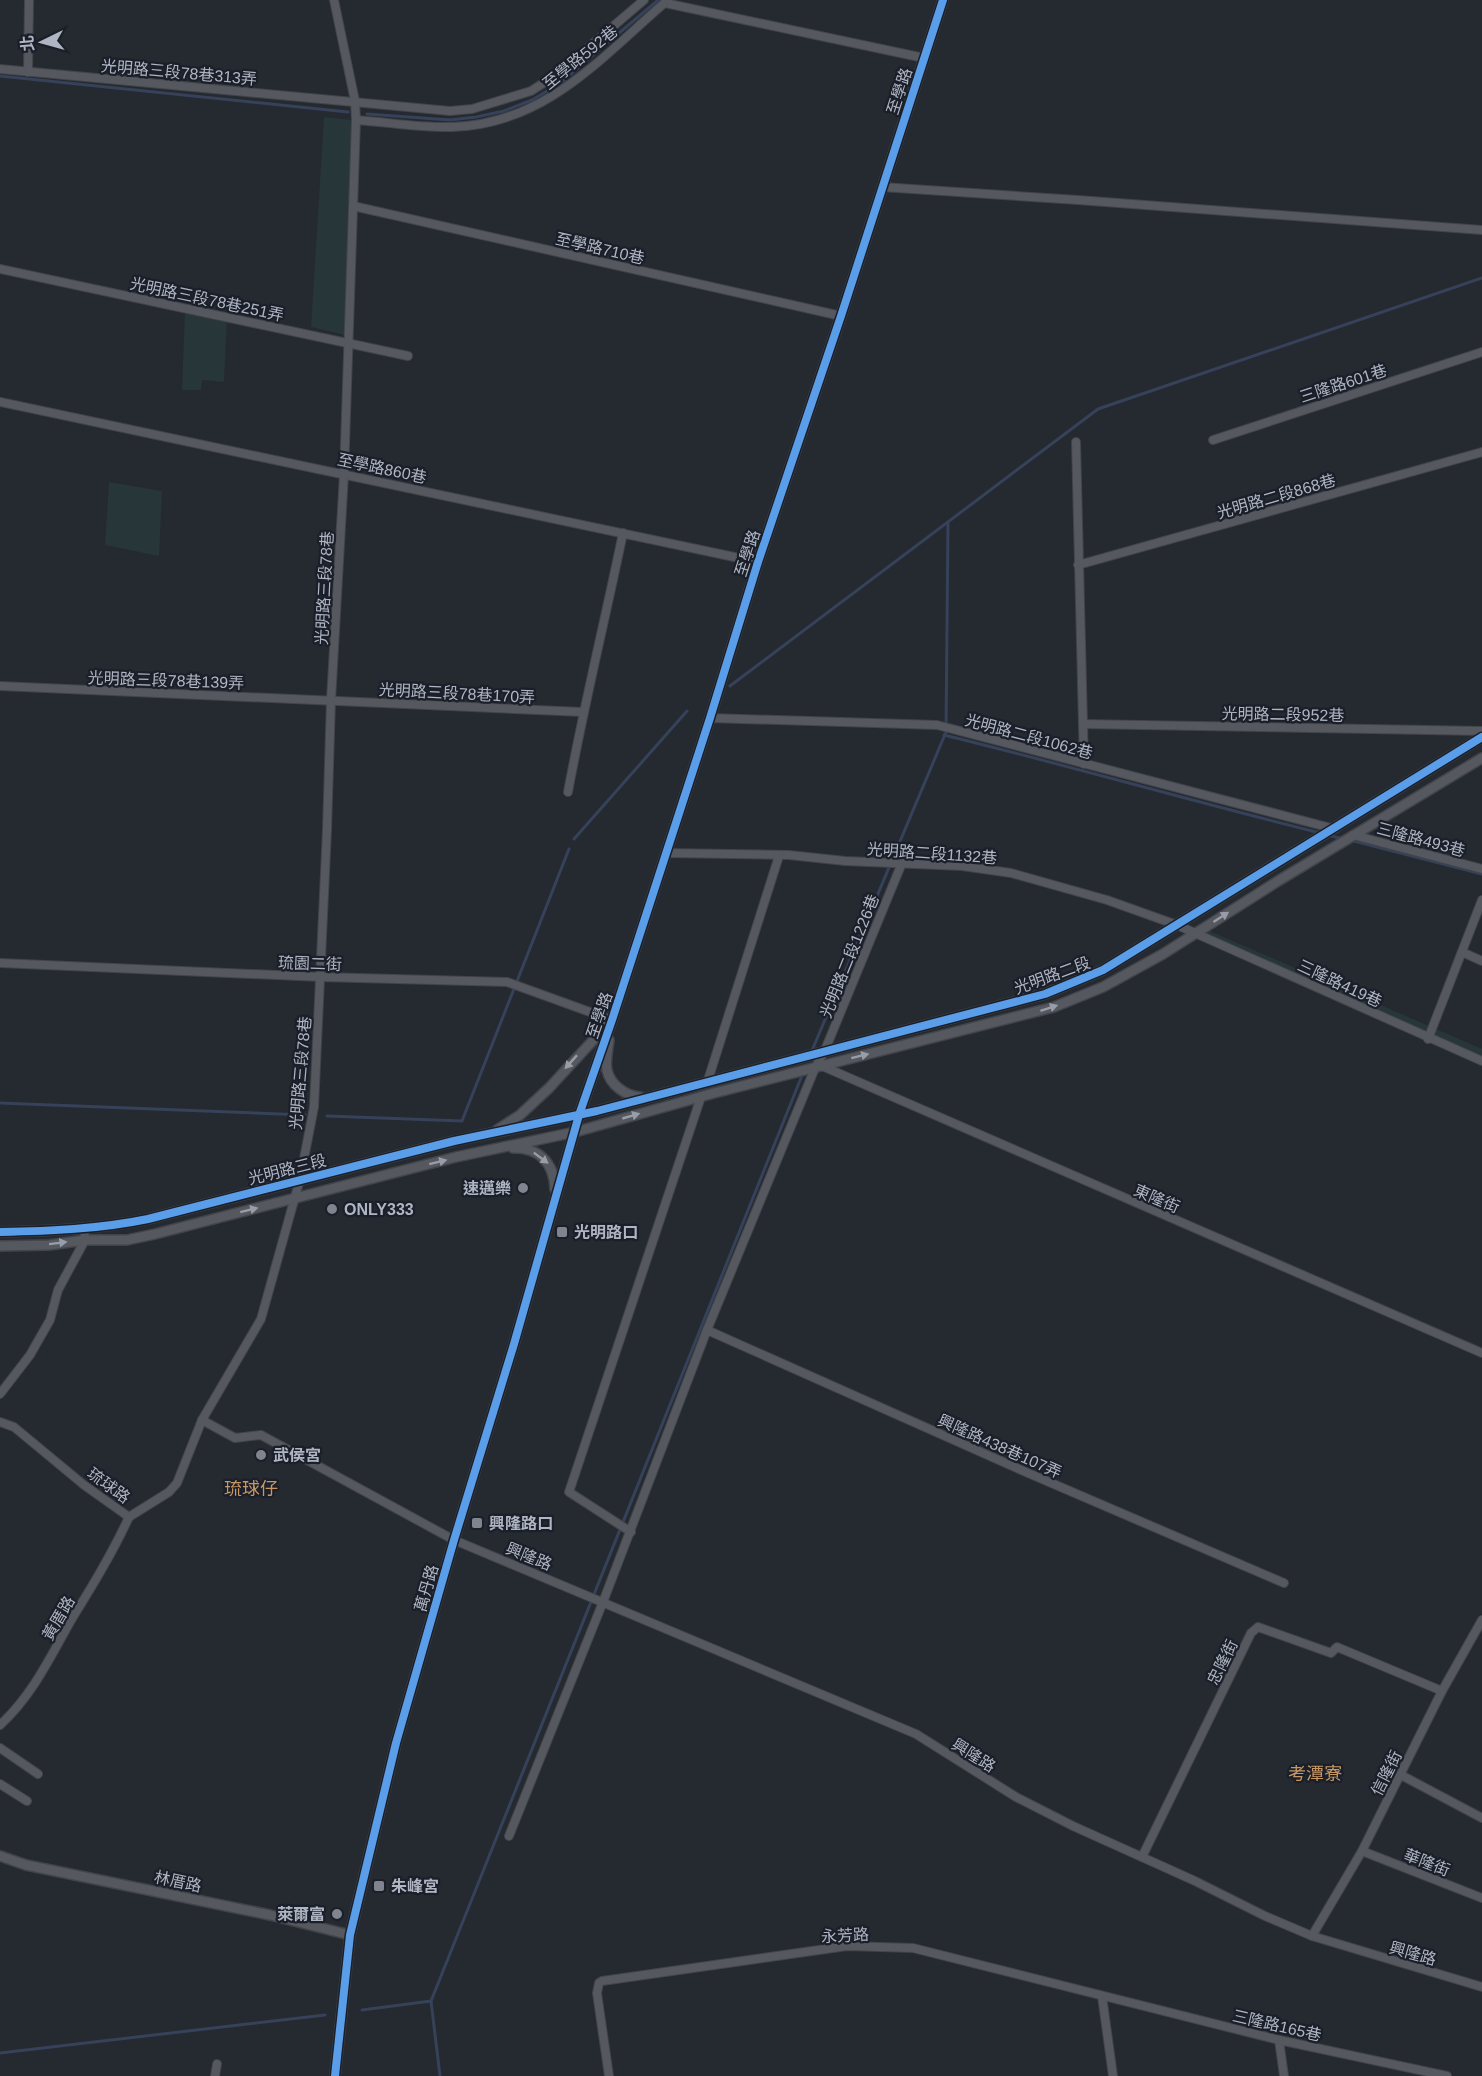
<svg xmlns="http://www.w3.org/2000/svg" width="1482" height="2076" viewBox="0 0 1482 2076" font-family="Arial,'Noto Sans TC',sans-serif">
  <rect width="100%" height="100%" fill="#252930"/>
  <!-- green -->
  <g fill="#273639">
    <path d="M324 117 352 120 345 335 311 327Z"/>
    <path d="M185 311 227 318 224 382 202 380 201 390H182Z"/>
    <path d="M109 482 162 491 159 556 105 545Z"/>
    <path d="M1203 928 1482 1049V1061L1196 933Z"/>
  </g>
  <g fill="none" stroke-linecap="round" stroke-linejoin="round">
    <!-- stream -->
    <g stroke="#364259" stroke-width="3">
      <path d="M0 76 348 112"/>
      <path d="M367 114 450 120 476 117 504 111 532 100 559 84 658 0"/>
      <path d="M730 686 1098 409 1482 278"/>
      <path d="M944 735C1070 766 1195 802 1320 833"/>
      <path d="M1327 835 1344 839"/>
      <path d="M574 839 687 711"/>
      <path d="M1350 840 1482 874"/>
      <path d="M811 1053 946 732 948 522"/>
      <path d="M0 1103 305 1115"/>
      <path d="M327 1116 462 1121 569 849"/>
      <path d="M362 2010 431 2001"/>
      <path d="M0 2053 325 2015"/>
      <path d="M440 2076 431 2001 803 1073"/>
    </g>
    <!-- minor casing -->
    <g stroke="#414449" stroke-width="10">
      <g id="minor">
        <path d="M665 3 924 58"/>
        <path d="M0 69 450 111 472 109 531 91 556 75 644 0"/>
        <path d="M28 72 29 0"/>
        <path d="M356 120C387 122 420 128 452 127 547 124 601 57 668 0"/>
        <path d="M882 187 1078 200 1482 230"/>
        <path d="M353 206 841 316"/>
        <path d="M0 269 408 356"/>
        <path d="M0 402 758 562"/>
        <path d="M1213 440 1482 352"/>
        <path d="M1076 442 1084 764"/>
        <path d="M1078 565 1482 452"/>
        <path d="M0 686 583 712"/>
        <path d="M710 718 937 725 1335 829"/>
        <path d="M1083 724 1482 731"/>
        <path d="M568 792C584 705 605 620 623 533"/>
        <path d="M1353 835 1482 869"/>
        <path d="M666 853 789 855 845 861 962 866 1011 873 1107 900 1177 925 1482 1061"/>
        <path d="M1462 952 1482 961"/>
        <path d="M0 963 321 977 507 982 612 1020"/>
        <path d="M1428 1039 1482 900"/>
        <path d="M822 1066 1482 1353"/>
        <path d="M708 1080 779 856"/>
        <path d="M707 1330 1028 1473 1284 1583"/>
        <path d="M0 1394 30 1355 50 1320 58 1290 85 1240 84 1227"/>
        <path d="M202 1420 235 1438 261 1435 454 1540 916 1734 1016 1797 1073 1826 1195 1881 1265 1916 1312 1936 1482 1987"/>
        <path d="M0 1422 14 1427 84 1485 129 1517"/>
        <path d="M129 1517 169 1492 177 1483 202 1420 261 1319 300 1179 314 1107 327 830 331 700 344 474 356 120 355 101 334 0"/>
        <path d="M631 1532 569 1492 701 1097"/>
        <path d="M0 1725C31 1697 50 1658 70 1622 91 1588 112 1554 129 1517"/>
        <path d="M0 1748 38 1774"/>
        <path d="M1401 1775 1482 1818"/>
        <path d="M0 1784 27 1801"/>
        <path d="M509 1836 603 1602 707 1330 815 1068 825 1050 902 863"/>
        <path d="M1362 1851 1482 1898"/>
        <path d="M1142 1857 1251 1633 1258 1627 1331 1653 1337 1647 1442 1691"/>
        <path d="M1312 1936 1362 1851 1442 1691 1482 1620"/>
        <path d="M1102 1996 1113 2076"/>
        <path d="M1279 2040 1284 2076"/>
        <path d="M215 2076 217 2064"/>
        <path d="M609 2076 597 1993 599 1983 602 1981 847 1946 913 1948 1279 2040 1447 2076"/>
      </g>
    </g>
    <!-- tertiary casing -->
    <g stroke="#414449" stroke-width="12">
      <g id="tertiary">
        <path d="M609 1040C608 1049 605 1061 607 1070 610 1085 626 1096 640 1097"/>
        <path d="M497 1130 520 1115 549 1088 610 1022"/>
        <path d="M513 1148C539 1147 554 1163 555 1189"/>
        <path d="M0 1232C49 1231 100 1229 148 1219L454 1141 597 1111 1045 994 1103 970 1482 737"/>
        <path d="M0 1246 49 1245 85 1240H127L155 1234 456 1157 575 1132 714 1093 1054 1007 1103 987 1163 954 1278 881 1482 758"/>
        <path d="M0 1856 26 1865 270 1915 350 1935"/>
        <path d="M335 2076 350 1935 396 1743 454 1540 514 1344 579 1115 612 1020 710 718 758 562 841 316 943 0"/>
      </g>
    </g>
    <!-- minor -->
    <use href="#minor" stroke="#55585f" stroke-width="8"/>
    <!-- tertiary -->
    <use href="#tertiary" stroke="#55585f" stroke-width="9"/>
    <!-- cycleway casing -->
    <g stroke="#1a1f2a" stroke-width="11">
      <g id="cycleway">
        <path d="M0 1232C49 1231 100 1229 148 1219L454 1141 597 1111 1045 994 1103 970 1482 737"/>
        <path d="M335 2076 350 1935 396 1743 454 1540 514 1344 579 1115 612 1020 710 718 758 562 841 316 943 0"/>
      </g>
    </g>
    <!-- cycleway -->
    <use href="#cycleway" stroke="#5a9eea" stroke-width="8"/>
  </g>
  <!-- one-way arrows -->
  <defs><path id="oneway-solid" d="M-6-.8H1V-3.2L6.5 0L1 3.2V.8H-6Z" transform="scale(1.5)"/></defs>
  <g fill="#989ea9">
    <use href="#oneway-solid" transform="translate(1221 917) rotate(-33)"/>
    <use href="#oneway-solid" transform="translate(1049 1008) rotate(-18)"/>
    <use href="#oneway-solid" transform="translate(860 1056) rotate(-14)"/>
    <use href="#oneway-solid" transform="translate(571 1062) rotate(132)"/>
    <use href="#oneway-solid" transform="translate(631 1116) rotate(-16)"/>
    <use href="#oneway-solid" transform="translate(541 1158) rotate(37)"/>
    <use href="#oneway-solid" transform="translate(438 1162) rotate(-14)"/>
    <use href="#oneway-solid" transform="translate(249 1210) rotate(-14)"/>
    <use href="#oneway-solid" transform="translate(58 1243) rotate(-7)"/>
  </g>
  <!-- markers -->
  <g fill="#7f848f" stroke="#1a1f2a" stroke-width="2">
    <circle cx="523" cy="1188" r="6"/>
    <circle cx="332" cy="1209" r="6"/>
    <rect x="556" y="1226" width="12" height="12" rx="3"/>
    <circle cx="261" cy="1455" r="6"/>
    <rect x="471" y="1517" width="12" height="12" rx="3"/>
    <rect x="373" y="1880" width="12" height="12" rx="3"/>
    <circle cx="337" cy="1914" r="6"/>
  </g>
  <g text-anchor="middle" stroke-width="4.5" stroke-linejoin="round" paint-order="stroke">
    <!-- street labels -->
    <g font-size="16" fill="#afb5c2" stroke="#1a1f2a">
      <text transform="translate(580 57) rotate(-39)" y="6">至學路592巷</text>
      <text transform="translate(179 72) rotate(5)" y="6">光明路三段78巷313弄</text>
      <text transform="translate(899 91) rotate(-72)" y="6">至學路</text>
      <text transform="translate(600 248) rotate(13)" y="6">至學路710巷</text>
      <text transform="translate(207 299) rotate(12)" y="6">光明路三段78巷251弄</text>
      <text transform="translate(1343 383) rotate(-18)" y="6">三隆路601巷</text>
      <text transform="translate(382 468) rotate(12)" y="6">至學路860巷</text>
      <text transform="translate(1276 496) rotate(-16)" y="6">光明路二段868巷</text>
      <text transform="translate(747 553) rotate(-72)" y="6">至學路</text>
      <text transform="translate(324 588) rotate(-87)" y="6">光明路三段78巷</text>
      <text transform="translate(166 680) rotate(2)" y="6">光明路三段78巷139弄</text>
      <text transform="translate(457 693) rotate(3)" y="6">光明路三段78巷170弄</text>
      <text transform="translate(1283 714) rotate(1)" y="6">光明路二段952巷</text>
      <text transform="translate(1029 736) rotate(15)" y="6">光明路二段1062巷</text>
      <text transform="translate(1421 839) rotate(15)" y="6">三隆路493巷</text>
      <text transform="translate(932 853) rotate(4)" y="6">光明路二段1132巷</text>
      <text transform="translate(849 956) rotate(-68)" y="6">光明路二段1226巷</text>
      <text transform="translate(310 963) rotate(2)" y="6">琉園二街</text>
      <text transform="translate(1052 975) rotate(-20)" y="6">光明路二段</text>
      <text transform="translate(1340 983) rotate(25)" y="6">三隆路419巷</text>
      <text transform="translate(599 1015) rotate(-71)" y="6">至學路</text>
      <text transform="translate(300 1073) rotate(-85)" y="6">光明路三段78巷</text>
      <text transform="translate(287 1169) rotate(-14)" y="6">光明路三段</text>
      <text transform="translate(1157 1198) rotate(23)" y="6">東隆街</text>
      <text transform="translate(1000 1446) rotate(24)" y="6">興隆路438巷107弄</text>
      <text transform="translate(109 1485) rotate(36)" y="6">琉球路</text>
      <text transform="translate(529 1556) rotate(22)" y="6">興隆路</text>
      <text transform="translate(426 1588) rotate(-74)" y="6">萬丹路</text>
      <text transform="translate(58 1618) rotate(-60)" y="6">黃厝路</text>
      <text transform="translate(1222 1662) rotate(-64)" y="6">忠隆街</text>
      <text transform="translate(974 1755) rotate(32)" y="6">興隆路</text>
      <text transform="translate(1386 1773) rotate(-63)" y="6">信隆街</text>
      <text transform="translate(1427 1862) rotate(21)" y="6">華隆街</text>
      <text transform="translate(178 1881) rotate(12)" y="6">林厝路</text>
      <text transform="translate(845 1935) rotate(-3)" y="6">永芳路</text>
      <text transform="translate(1413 1953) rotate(16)" y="6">興隆路</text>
      <text transform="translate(1277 2025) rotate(13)" y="6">三隆路165巷</text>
    </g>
    <!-- poi labels -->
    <g font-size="16" font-weight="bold" fill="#afb5c2" stroke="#1a1f2a" text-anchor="start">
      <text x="511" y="1194" text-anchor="end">速邁樂</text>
      <text x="344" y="1215">ONLY333</text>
      <text x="574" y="1238">光明路口</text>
      <text x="273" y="1461">武侯宮</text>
      <text x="489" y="1529">興隆路口</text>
      <text x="391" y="1892">朱峰宮</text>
      <text x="325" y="1920" text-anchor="end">萊爾富</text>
    </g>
    <!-- neighbourhood labels -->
    <g font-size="18" fill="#c89863" stroke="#1a1f2a">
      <text x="251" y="1495">琉球仔</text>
      <text x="1315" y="1780">考潭寮</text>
    </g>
  </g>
  <!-- north arrow -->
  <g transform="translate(42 42) rotate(265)" stroke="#1a1f2a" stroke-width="4.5" paint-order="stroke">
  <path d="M0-4.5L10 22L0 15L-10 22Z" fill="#afb5c2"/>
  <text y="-9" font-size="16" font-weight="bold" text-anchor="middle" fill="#afb5c2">北</text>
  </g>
</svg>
